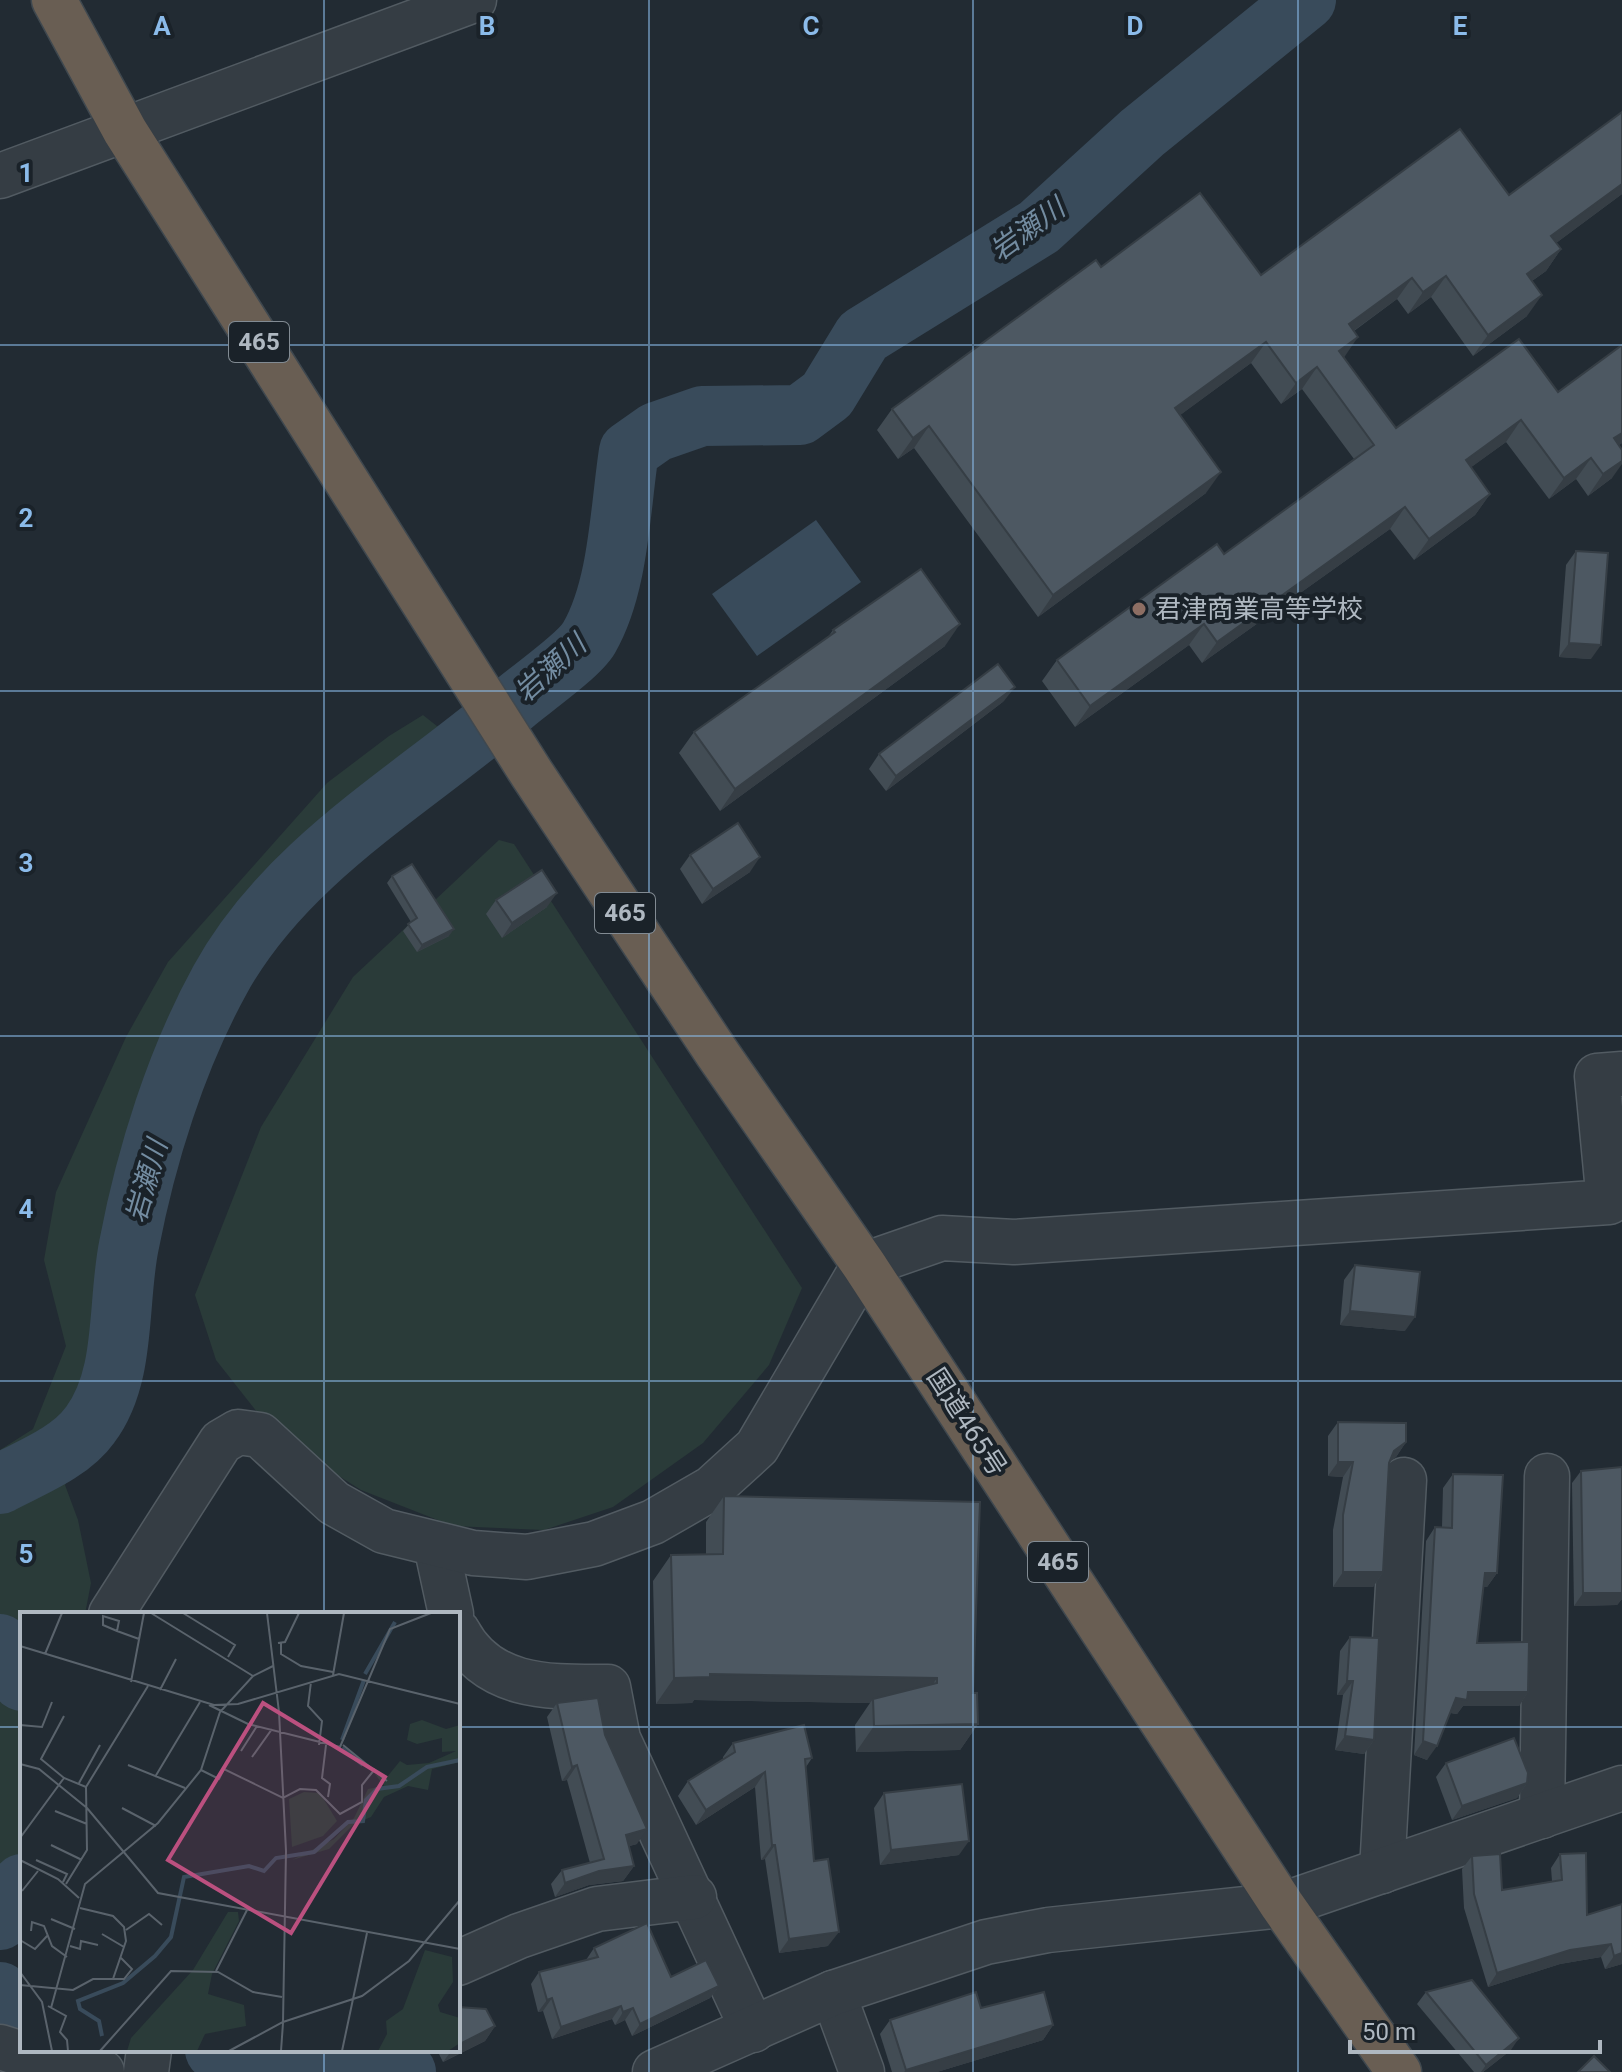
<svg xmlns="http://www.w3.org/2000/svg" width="1622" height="2072" viewBox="0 0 1622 2072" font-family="Roboto,'Noto Sans JP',sans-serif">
  <rect width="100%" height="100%" fill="#222b33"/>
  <!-- green -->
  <g fill="#2a3b39">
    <path d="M423 715 447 734 437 762 320 885 267 932 197 1032 169 1105 136 1169 114 1279 118 1357 96 1435 65 1485 78 1520 91 1583 85 1614H22V1897L0 1915V1450L33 1429 66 1346 44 1260 56 1192 126 1037 168 962 327 783 389 736Z"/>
    <path d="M499 840 514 844 802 1288 769 1365 703 1443 613 1507 544 1530 453 1526 361 1490 276 1436 216 1360 195 1295 261 1127 353 977Z"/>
  </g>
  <!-- water -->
  <path fill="#394b5b" d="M816 520 861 582 757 656 712 594Z"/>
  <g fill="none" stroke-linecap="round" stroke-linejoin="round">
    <!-- river -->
    <g stroke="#394b5b" stroke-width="60">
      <path d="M0 1484C30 1468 70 1453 90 1425 127 1376 117 1303 129 1245 146 1156 176 1060 220 980 286 859 415 789 517 701 534 687 579 655 589 638 619 586 620 509 629 451L656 432 702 416 800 415 827 395 863 336 1039 227 1142 133 1306 0"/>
      <path d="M0 1644 22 1681"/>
      <path d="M0 1920 13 1906 22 1884"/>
      <path d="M0 1992 22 2014"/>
      <path d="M215 2050 406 2072"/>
    </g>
    <!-- minor casing -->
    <g stroke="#525b62" stroke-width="47">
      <g id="minor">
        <path d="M0 176 474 0"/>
        <path d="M436 1545 451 1614"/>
        <path d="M111 1614 221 1442 238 1432 260 1435 334 1503 384 1531 473 1553 527 1557 594 1544 653 1522 712 1488 757 1447 864 1265 942 1238 1014 1242 1609 1202 1597 1076 1622 1074"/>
        <path d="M458 1632C489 1690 551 1687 608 1687L618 1739 753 2030"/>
        <path d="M1542 1816 1547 1476"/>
        <path d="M1382 1871 1404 1480"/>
        <path d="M458 1963 519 1936 597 1909 694 1897"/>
        <path d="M833 1993 862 2072"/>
        <path d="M0 2047 73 2070 102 2072"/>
        <path d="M146 2072 149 2050"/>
        <path d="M655 2072 833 1993 986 1942 1048 1930 1282 1905 1622 1788"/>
      </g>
    </g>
    <!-- highway casing -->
    <g stroke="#3f484f" stroke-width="47">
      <path id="highway" d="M54 0 125 131 532 774 717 1053 864 1265 1282 1905 1399 2072"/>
    </g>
    <!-- minor -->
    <use href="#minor" stroke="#353d44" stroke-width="44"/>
    <!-- highway -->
    <use href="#highway" stroke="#695e53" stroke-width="44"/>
  </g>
  <!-- wall -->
  <g fill="#424c54">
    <path d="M1622 194 1556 243 1561 249 1546 271 1532 281 1527 316 1473 356 1431 297 1408 314 1397 299 1354 331 1344 357 1396 428 1558 392 1622 345V443L1619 445 1612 478 1588 496 1576 479 1549 499 1506 442 1471 467 1490 494 1475 515 1414 560 1390 529 1202 663 1189 645 1075 727 1042 681 1057 660 1224 554 1354 459 1302 389 1281 404 1251 363 1180 415 1206 493 1038 617 914 448 898 459 877 430 892 409 1101 267 1261 275 1509 195Z"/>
    <path d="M1576 551 1591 659 1559 657 1566 565Z"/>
    <path d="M833 630 945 646 720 811 679 753 694 732 828 637Z"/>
    <path d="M1004 701 886 791 869 769 879 754Z"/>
    <path d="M690 855 750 872 702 904 680 869Z"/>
    <path d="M392 876 449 936 417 952 403 931 411 922 387 883Z"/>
    <path d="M496 900 547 907 502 938 486 914Z"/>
    <path d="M1355 1265 1405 1331 1340 1325 1344 1280Z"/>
    <path d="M1338 1422 1406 1442 1396 1457 1390 1461 1389 1463 1383 1572 1373 1587H1333V1530L1343 1477 1328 1476V1436Z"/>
    <path d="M1622 1467V1599L1617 1605 1574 1606 1572 1483 1581 1471Z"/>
    <path d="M1453 1474 1497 1573 1487 1587H1483L1477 1643 1528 1692 1519 1706H1463L1457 1714 1450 1713 1427 1760 1414 1755 1426 1541 1435 1527H1442L1443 1488Z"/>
    <path d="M724 1496 973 1693 978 1724 960 1750 856 1752 855 1725 870 1703 694 1700 692 1703 656 1704 653 1581 671 1555H706V1522Z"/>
    <path d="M1350 1637 1374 1740 1364 1754 1335 1750 1343 1695H1337L1340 1651Z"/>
    <path d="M557 1703 605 1735 637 1844 629 1846 634 1866 623 1881 589 1885 555 1897 551 1884 562 1870 590 1863 567 1780 562 1781 547 1717Z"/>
    <path d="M733 1743 812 1758 806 1767 814 1861 828 1946 779 1953 765 1859 761 1860 755 1787 696 1825 678 1796 688 1781 723 1760V1757Z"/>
    <path d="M1446 1763 1527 1783 1517 1798 1452 1820 1436 1777Z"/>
    <path d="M884 1793 959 1855 880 1865 874 1808Z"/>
    <path d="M1560 1854 1587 1915 1622 1904V1964L1605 1969 1601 1957 1560 1964 1488 1987 1464 1908 1462 1869 1472 1856 1502 1890 1552 1881 1551 1868Z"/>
    <path d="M594 1948 671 1977 719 1986 710 1998 632 2036 625 2020 615 2025 612 2019 552 2039 543 2011 538 2012 531 1984 539 1972 586 1960Z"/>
    <path d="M1426 1992 1511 2050 1483 2072H1474L1417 2004Z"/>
    <path d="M981 2008 1053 2025 1043 2040 937 2072H892L880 2034 890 2020Z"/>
    <path d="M495 2026 485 2041 443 2062 438 2052 413 2050H458Z"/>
  </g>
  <!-- shaded-wall -->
  <g fill="#363e45">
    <path d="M1622 184V194L1536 258 1551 236Z"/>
    <path d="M1561 249 1546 271 1512 295 1527 274Z"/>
    <path d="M1446 276 1431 297 1408 314 1423 292Z"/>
    <path d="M1412 278 1397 299 1334 345 1349 324Z"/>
    <path d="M1542 295 1527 316 1473 356 1488 335Z"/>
    <path d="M1358 337 1343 359 1339 351Z"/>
    <path d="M1266 342 1251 363 1160 430 1175 408Z"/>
    <path d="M1317 367 1302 389 1281 404 1296 383Z"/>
    <path d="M1521 420 1506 442 1451 482 1466 460Z"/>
    <path d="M929 426 914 448 898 459 913 438Z"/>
    <path d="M1622 433V443L1599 460 1614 438Z"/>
    <path d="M1591 458 1576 479 1549 499 1564 478Z"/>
    <path d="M1622 461V464L1612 478 1588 496 1603 474Z"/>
    <path d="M1221 472 1206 493 1038 617 1053 595Z"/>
    <path d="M1490 494 1475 515 1414 560 1429 539Z"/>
    <path d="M1405 507 1390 529 1202 663 1217 642Z"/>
    <path d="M960 624 945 646 720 811 735 789Z"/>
    <path d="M1204 624 1189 645 1075 727 1090 706Z"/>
    <path d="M1569 643 1601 645 1591 659 1559 657Z"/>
    <path d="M1015 687 1004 701 886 791 896 776Z"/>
    <path d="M760 857 750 872 702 904 713 889Z"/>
    <path d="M557 893 547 907 502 938 512 923Z"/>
    <path d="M454 929 449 936 417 952 422 945Z"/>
    <path d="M1350 1311 1415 1317 1405 1331 1340 1325Z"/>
    <path d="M1406 1442 1396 1457 1384 1466 1394 1451Z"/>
    <path d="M1338 1462H1353L1343 1477 1328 1476Z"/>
    <path d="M1343 1572H1383L1373 1587H1333Z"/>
    <path d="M1485 1573H1497L1487 1587H1475Z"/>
    <path d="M1583 1593H1622V1599L1617 1605 1574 1606Z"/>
    <path d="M710 1674 937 1678 919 1704 873 1699 870 1703 694 1700 692 1703 656 1704 674 1678Z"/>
    <path d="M1347 1681H1353L1343 1695H1337Z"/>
    <path d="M1468 1692H1528L1519 1706H1463L1457 1714 1446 1712 1456 1698Z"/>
    <path d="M978 1724 960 1750 856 1752 874 1726Z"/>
    <path d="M1345 1736 1374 1740 1364 1754 1335 1750Z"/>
    <path d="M1423 1741 1437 1746 1427 1760 1414 1755Z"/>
    <path d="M577 1765 567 1780 562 1781 572 1767Z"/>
    <path d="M765 1772 755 1787 696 1825 706 1810Z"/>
    <path d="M1527 1783 1517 1798 1452 1820 1462 1806Z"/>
    <path d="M647 1829 637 1844 616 1850 626 1835Z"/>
    <path d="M969 1841 959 1855 880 1865 891 1850Z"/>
    <path d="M772 1845H775L765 1859 761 1860Z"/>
    <path d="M634 1866 623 1881 589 1885 555 1897 565 1883 599 1871Z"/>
    <path d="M839 1932 828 1946 779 1953 789 1939Z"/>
    <path d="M1611 1944 1601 1957 1560 1964 1488 1987 1497 1973 1570 1950Z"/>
    <path d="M1622 1953V1964L1605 1969 1614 1956Z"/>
    <path d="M719 1986 710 1998 632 2036 640 2024Z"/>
    <path d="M552 1998 543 2011 538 2012 547 2000Z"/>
    <path d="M621 2006 612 2019 552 2039 561 2027Z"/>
    <path d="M633 2008 625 2020 615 2025 623 2012Z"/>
    <path d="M1053 2025 1043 2040 937 2072H904L906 2070Z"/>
    <path d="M495 2026 485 2041 443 2062 452 2050H458V2045Z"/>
    <path d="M1519 2038 1511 2050 1483 2072H1481L1486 2065Z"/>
    <path d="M413 2050H439L438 2052Z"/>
  </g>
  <!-- building -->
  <g fill="#4d5862" stroke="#363e45" stroke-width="2">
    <path d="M1622 112V184L1551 236 1561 249 1527 274 1542 295 1488 335 1446 276 1423 292 1412 278 1349 324 1358 337 1339 351 1396 428 1519 339 1558 392 1622 345V433L1614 438 1622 450V461L1603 474 1591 458 1564 478 1521 420 1466 460 1490 494 1429 539 1405 507 1217 642 1204 624 1090 706 1057 660 1217 544 1224 554 1374 445 1317 367 1296 383 1266 342 1175 408 1221 472 1053 595 929 426 913 438 892 409 1096 260 1101 267 1200 193 1261 275 1460 129 1509 195Z"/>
    <path d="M1576 551 1608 553 1601 645 1569 643Z"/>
    <path d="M921 569 960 624 735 789 694 732 835 632 833 630Z"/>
    <path d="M998 664 1015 687 896 776 879 754Z"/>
    <path d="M738 823 760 857 713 889 690 855Z"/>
    <path d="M412 864 454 929 422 945 408 924 417 918 392 876Z"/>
    <path d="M542 870 557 893 512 923 496 900Z"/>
    <path d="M1355 1265 1420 1272 1415 1317 1350 1311Z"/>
    <path d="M1338 1422 1406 1423V1442L1394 1451 1389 1463 1383 1572H1343V1515L1353 1462H1338Z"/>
    <path d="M1622 1467V1593H1583L1581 1471Z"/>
    <path d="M1453 1474 1503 1475 1497 1573H1485L1477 1643 1529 1642 1528 1692H1468L1467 1700 1456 1698 1437 1746 1423 1741 1435 1527 1452 1528Z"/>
    <path d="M724 1496 980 1502 973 1693H977L978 1724 874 1726 873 1699 937 1683V1678L710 1674V1677L674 1678 671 1555 723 1554Z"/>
    <path d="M1350 1637 1379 1638 1374 1740 1345 1736 1353 1681H1347Z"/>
    <path d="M598 1698 605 1735 647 1829 626 1835 634 1866 599 1871 565 1883 562 1870 604 1859 577 1765 572 1767 557 1703Z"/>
    <path d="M804 1725 812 1758 805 1759 814 1861 828 1859 839 1932 789 1939 775 1845H772L765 1772 706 1810 688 1781 735 1752 733 1743Z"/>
    <path d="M1514 1738 1528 1773 1527 1783 1462 1806 1446 1763Z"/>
    <path d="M962 1784 969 1841 891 1850 884 1793Z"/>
    <path d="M1586 1853 1587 1915 1622 1904V1953L1614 1956 1611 1944 1570 1950 1497 1973 1474 1894 1472 1856 1500 1854 1502 1890 1562 1880 1560 1854Z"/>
    <path d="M647 1923 671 1977 706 1960 719 1986 640 2024 633 2008 623 2012 621 2006 561 2027 552 1998 547 2000 539 1972 598 1957 594 1948Z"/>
    <path d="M1472 1980 1519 2038 1486 2065 1426 1992Z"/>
    <path d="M976 1992 981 2008 1044 1992 1053 2025 906 2070 890 2020Z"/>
    <path d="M458 2007 486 2009 495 2026 458 2045Z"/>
    <path d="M1594 2056 1610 2072H1578Z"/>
  </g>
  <!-- grid -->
  <path fill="none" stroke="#8bbbea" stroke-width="2" stroke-opacity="0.55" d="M324 0V1614M649 0V2072M973 0V2072M1298 0V2072M0 345H1622M0 691H1622M0 1036H1622M0 1381H1622M0 1727H22M458 1727H1622M324 2050V2072"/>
  <!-- markers -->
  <circle fill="#8d6e63" stroke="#1a2229" stroke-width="3" cx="1139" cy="609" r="8"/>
  <g text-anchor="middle" stroke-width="8" stroke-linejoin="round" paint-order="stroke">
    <!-- shield labels -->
    <g fill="#1a2229" stroke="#828b93" stroke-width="2">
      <rect x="229" y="322" width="60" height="40" rx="6"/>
      <rect x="595" y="893" width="60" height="40" rx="6"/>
      <rect x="1028" y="1542" width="60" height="40" rx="6"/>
    </g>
    <g font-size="24" font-weight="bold" fill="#afb8c1">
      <text x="259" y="350">465</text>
      <text x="625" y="921">465</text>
      <text x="1058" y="1570">465</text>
    </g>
    <!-- poi labels -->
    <g font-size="26" fill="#afb8c1" stroke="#1a2229" text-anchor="start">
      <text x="1155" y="618">君津商業高等学校</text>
    </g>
    <!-- street labels -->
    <g font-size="26" fill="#afb8c1" stroke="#1a2229">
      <text transform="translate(967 1422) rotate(57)" y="9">国道465号</text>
    </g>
    <!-- water labels -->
    <g font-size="28" font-style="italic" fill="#738ca1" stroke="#1a2229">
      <text transform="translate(1027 229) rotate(-36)" y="10">岩瀬川</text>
      <text transform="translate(550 668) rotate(-42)" y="10">岩瀬川</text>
      <text transform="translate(146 1181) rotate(-74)" y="10">岩瀬川</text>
    </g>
  </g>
  <!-- overview -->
  <g transform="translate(20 1612)">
    <rect width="440" height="440" fill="#222b33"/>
    <path d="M402 108 426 117 440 113V150L412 157 408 178 388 174 364 185 351 205 334 212 309 237 272 248 314 227 334 206 348 177 364 174 355 162 367 165 380 149 387 153 409 151 436 139 422 140V126L397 132 387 128 390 112ZM284 180 300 181 317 209 303 224 272 235 269 187ZM208 300H218L219 309 192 362 188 382 224 393 226 414 185 422 177 439H107L111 426 173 358ZM405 338 432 345 433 370 418 393 420 400 440 406V431L428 439H358L367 422 366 409 383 397Z" fill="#2a3b39"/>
    <path fill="none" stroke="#394b5b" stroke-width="4" d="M345 62 375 10M322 128 344 68M322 136 343 153M82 424 79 409 60 397 58 389 103 371 135 344 151 325 164 265 229 254 244 259 256 246 294 240 328 210 343 209 346 188 357 177 379 174 407 155 440 148"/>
    <path fill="none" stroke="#5a636c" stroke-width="2" d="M131 1 233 64M163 1 215 33 208 45M97 19 99 9 83 4V13L97 19 119 27M261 30V42L281 54 313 60M258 31 265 30 279 1M0 34 194 93 218 92 319 62 440 92M25 42 42 1M313 63 324 1M111 70 124 1M291 70 288 94 302 109 299 133M140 78 156 47M189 93 228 112 320 135 370 17 411 1M44 104 21 147 44 166 66 175M0 113 22 115 32 90M306 133 302 166 310 172 308 185M323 133 367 169M221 139 237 114M232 145 252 117M0 152 19 157 67 196 138 281 440 337M108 153 165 176M181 158 199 167 204 157 263 186 280 177 296 178 320 202 342 190V173L355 157M135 165 180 90M59 171 80 133M102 196 136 214M35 199 67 212M0 226 44 166M31 233 62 248M0 248 38 267 59 286M16 248 47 262 43 270M46 272 67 238 66 175 128 74M2 279 18 259M60 296 93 304 104 315 106 329 93 367M31 307 55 317M106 318 129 302 142 313M11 319 12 310 24 314 32 334 47 345M82 322 104 335M0 328 15 337 28 323M50 334 60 337 61 329 78 333M196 359 227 298M0 360 22 390 32 439M0 373 53 378 73 367H104L112 357 101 346M28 394 46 404 40 420 47 428 48 439M31 396 65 272 138 211 181 158 200 100 233 64 253 54M263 410 342 384 389 349 440 288M80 439 151 359 198 360 233 380 262 385M209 439 263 410 266 239 259 100 247 1M261 439 263 411M322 439 347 321"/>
    <path fill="#bb507f" fill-opacity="0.15" stroke="#bb507f" stroke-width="4" d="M243 91 365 165 271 321 148 248Z"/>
    <rect width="440" height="440" fill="none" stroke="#afb8c1" stroke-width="4"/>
  </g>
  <g font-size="26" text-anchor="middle" font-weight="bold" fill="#8bbbea" stroke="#1a2229" stroke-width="8" stroke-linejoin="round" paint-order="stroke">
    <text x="162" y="35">A</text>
    <text x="487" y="35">B</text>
    <text x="811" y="35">C</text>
    <text x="1135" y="35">D</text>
    <text x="1460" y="35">E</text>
    <text x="26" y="182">1</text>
    <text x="26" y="527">2</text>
    <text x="26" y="872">3</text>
    <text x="26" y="1218">4</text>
    <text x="26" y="1563">5</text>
  </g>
  <!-- scale -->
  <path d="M1350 2040v12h250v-12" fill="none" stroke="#afb8c1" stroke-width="4"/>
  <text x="1362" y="2040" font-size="24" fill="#afb8c1" stroke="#1a2229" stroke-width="6" paint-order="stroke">50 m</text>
</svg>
